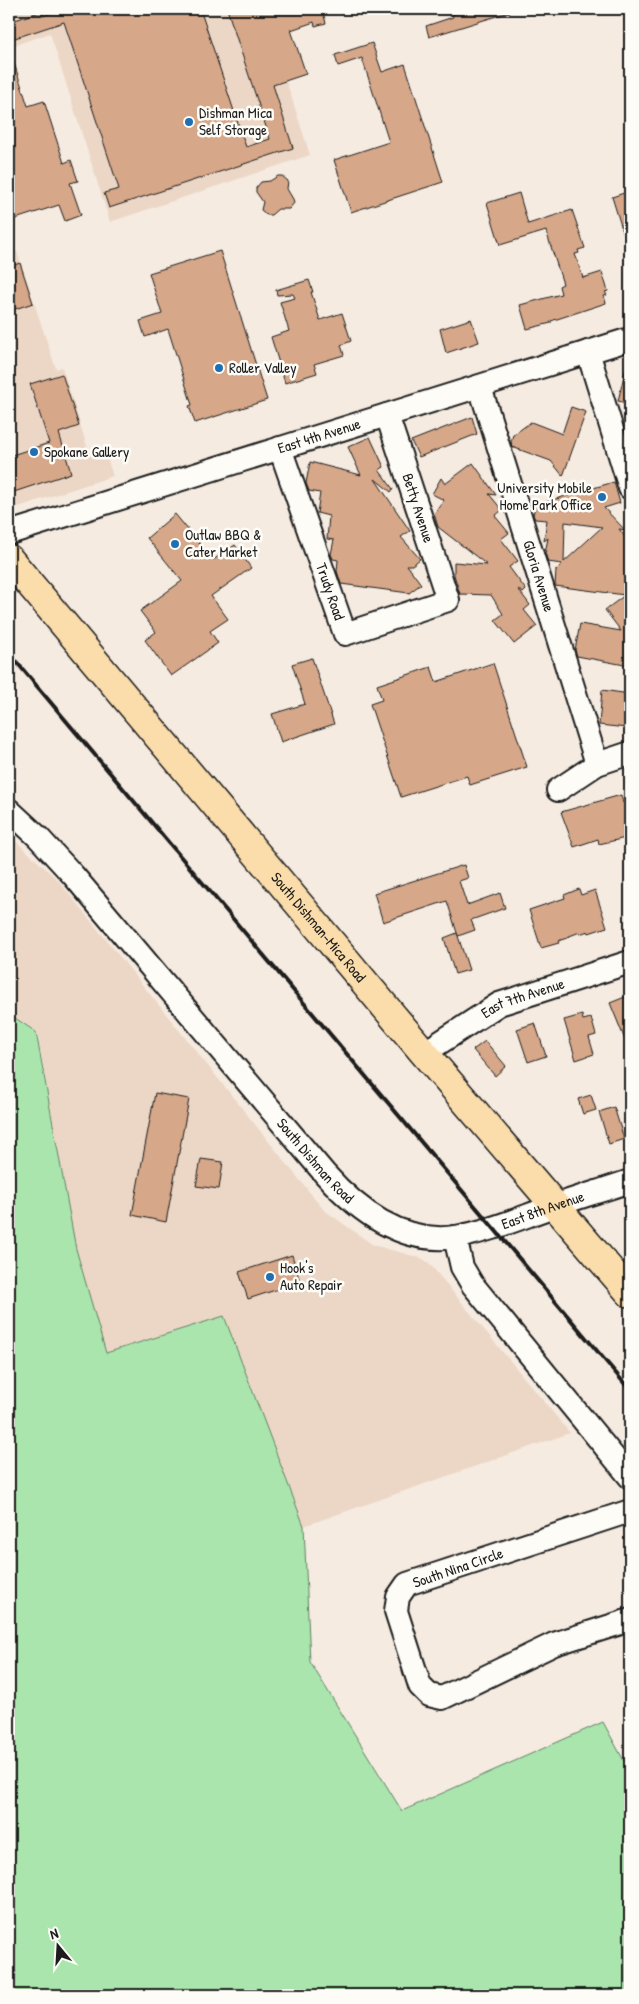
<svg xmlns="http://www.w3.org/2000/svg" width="639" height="2004" viewBox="0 0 639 2004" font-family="'Patrick Hand',sans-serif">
  <rect width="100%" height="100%" fill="#f5ebe1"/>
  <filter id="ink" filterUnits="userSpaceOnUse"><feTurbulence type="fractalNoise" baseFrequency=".02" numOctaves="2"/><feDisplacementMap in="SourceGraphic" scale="10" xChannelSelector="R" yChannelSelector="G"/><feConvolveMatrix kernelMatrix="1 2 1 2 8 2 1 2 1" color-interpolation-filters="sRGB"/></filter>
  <g filter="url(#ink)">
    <!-- built -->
    <g fill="#ecd7c6">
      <path d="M9 9H263L310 155 110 222 50 33 9 47Z"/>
      <path d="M17 251 56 369 62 367 89 453 104 449 113 476 9 510V254Z"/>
      <path d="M9 835 58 880 324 1210 373 1245 421 1258 429 1263 570 1433 304 1526 224 1316 106 1353 76 1249 37 1032 9 1014Z"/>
    </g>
    <!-- green -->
    <path fill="#a9e5ac" stroke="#628064" d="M9 1014 36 1032 76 1249 106 1353 224 1316 304 1526 310 1662 402 1811 603 1722 630 1772V1995H9Z"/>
    <!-- building -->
    <g fill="#d6a788" stroke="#1c1c1c" fill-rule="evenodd">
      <path d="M64 9H200L246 147 270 139 227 9H322L326 23 315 26 314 22 291 30 306 74 273 85 293 148 109 208 104 193 119 189 64 22 9 40V22L42 11 43 16Z"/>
      <path d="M470 9H512L513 11 429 37 426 26 453 17 452 15Z"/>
      <path d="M372 43 382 72 405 64 443 182 351 212 334 160 389 142 362 58 338 66 335 55Z"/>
      <path d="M11 54 28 106 44 101 64 163 71 160 78 181 70 183 81 215 65 221 59 205 9 221V55Z"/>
      <path d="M278 176H282L288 181 287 189 293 199 294 203 289 209H278L271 215H267L261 210 263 202 256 192V188L261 182 270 181Z"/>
      <path d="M630 191V244L627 245 612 197Z"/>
      <path d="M519 193 528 224 572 210 585 248 578 250 579 253 575 254 583 278 602 272 608 291 605 292 607 295 604 296 606 303 551 321V323L527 329 520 305 561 294 559 286 563 284 546 231 500 245 487 203Z"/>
      <path d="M220 251 267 400 195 423 189 406 192 405 168 329 145 337 140 321 162 314 149 273Z"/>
      <path d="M20 263 33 303 9 311V267Z"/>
      <path d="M309 280 313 292H311L320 320 342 313 351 341 341 345 344 355 314 364 317 373 285 383 271 337 289 331 280 302 295 298 293 294 277 295 276 290Z"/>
      <path d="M471 319 479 342 446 353 440 329Z"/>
      <path d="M626 367 630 368V404L618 401Z"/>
      <path d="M62 374 79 426 59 433 71 473 11 493 9 485V456L49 443 30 384Z"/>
      <path d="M571 407 586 412 563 476 551 461 512 447 511 441 513 435 531 422 562 434Z"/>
      <path d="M472 417 477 434 419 457 411 441Z"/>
      <path d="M370 437 384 467 379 470 393 489 391 492 375 479 410 531 401 537 420 559 412 565H407L421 584 409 593 341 584 337 571 338 560 333 559 331 554 334 540 327 539 329 516 317 513 320 493 309 491 306 483 310 462 361 475 348 447Z"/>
      <path d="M473 463 496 495 489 494 502 510 495 516 509 533 501 539 518 561 509 567 526 590 523 593 518 589 530 605 524 610 537 626 514 644 495 620 503 614 491 595 460 594 454 575V562L487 565 438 527 434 514 444 500 432 494 441 478 445 484Z"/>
      <path d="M614 482 620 503 604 508 625 530 619 529 630 543V666L577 656 575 650 580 624 621 631 605 610 625 595 555 586 556 570 562 564 548 562 545 553 548 538 544 541 547 520 535 519 533 515 535 505ZM565 522 602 527 564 562Z"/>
      <path d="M175 514 213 560 235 545 251 568 211 596 228 619 210 631 218 643 171 676 145 640 156 632 140 611 182 581 147 538Z"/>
      <path d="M312 658 334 724 281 742 272 714 305 704 292 664Z"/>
      <path d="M493 663 527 767 470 785 467 776 401 797 370 704 382 700 377 685 431 667 436 682Z"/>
      <path d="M602 690 630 694 627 728 599 725Z"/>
      <path d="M621 795 623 803 627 802 630 816V837L599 844 598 839 574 847 561 812Z"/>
      <path d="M464 865 468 878 459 881 467 905 500 893 505 908 471 920 475 930 458 936 447 901 383 922 374 893Z"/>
      <path d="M579 889 581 895 595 890 607 927 589 933 588 931 580 934V932L567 937V938L558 941 559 943 541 948 529 910 565 898 564 895Z"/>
      <path d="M457 933 469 970 455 974 444 938Z"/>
      <path d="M625 997 630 1009V1052L610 1003Z"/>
      <path d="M582 1015 583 1020 591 1018 596 1035 589 1037 594 1054 576 1060 564 1020Z"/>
      <path d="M535 1023 546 1056 528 1062 517 1029Z"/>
      <path d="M485 1041 506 1066 495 1076 473 1050Z"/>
      <path d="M155 1093 189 1099 166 1222 132 1215Z"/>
      <path d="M591 1095 596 1110 583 1114 578 1099Z"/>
      <path d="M614 1107 624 1139 609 1144 599 1112Z"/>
      <path d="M201 1159 223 1162 219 1189 196 1186Z"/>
      <path d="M292 1255 300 1282 248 1299 239 1272Z"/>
    </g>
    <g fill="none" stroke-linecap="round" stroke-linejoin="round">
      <!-- minor casing -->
      <g stroke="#1c1c1c" stroke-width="26">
        <g id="minor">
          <path d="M588 352 630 488"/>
          <path id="s1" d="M480 387 597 764"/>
          <path id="s2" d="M280 448 345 634 448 600 387 415"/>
          <path id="s3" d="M9 533 630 339"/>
          <path d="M558 790 597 764 630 753"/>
          <path id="s4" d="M9 810 38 837 73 875 325 1174C358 1211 403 1245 456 1237 486 1232 515 1220 543 1210 572 1199 601 1191 630 1181"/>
          <path id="s5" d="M424 1053 499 1004 630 962"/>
          <path d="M455 1237 462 1267 472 1284 630 1477"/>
          <path d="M630 1511 407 1584 398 1597 396 1611 420 1686 429 1695 442 1698 554 1644 630 1620"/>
        </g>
      </g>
      <!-- major casing -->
      <g stroke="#1c1c1c" stroke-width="31">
        <g id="major">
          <path id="s6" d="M9 559 424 1053 630 1293"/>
        </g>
      </g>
      <!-- minor -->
      <use href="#minor" stroke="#fdfcf7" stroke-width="22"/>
      <!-- major -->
      <use href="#major" stroke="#fbddab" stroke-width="28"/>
      <!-- rail -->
      <path stroke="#1c1c1c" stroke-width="4" d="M9 653 630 1390"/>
    </g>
  </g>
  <!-- markers -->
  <g fill="#1f6fb2" stroke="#fdfcf7" stroke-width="2">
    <circle cx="189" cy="122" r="5"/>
    <circle cx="219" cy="368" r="5"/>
    <circle cx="34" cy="452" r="5"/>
    <circle cx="602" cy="497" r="5"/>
    <circle cx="175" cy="544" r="5"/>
    <circle cx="270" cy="1277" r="5"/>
  </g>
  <g text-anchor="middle" stroke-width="5" stroke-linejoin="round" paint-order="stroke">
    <!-- poi labels -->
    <g font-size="15" fill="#1c1c1c" stroke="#fdfcf7" text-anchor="start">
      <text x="199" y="118">Dishman Mica<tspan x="199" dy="17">Self Storage</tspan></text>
      <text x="229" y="373">Roller Valley</text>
      <text x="44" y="457">Spokane Gallery</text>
      <text x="592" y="493" text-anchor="end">University Mobile<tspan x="592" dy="17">Home Park Office</tspan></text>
      <text x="185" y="540">Outlaw BBQ &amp;<tspan x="185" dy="17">Cater Market</tspan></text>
      <text x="280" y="1273">Hook's<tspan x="280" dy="17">Auto Repair</tspan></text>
    </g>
    <!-- street labels -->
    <g font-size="15" fill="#1c1c1c" stroke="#fdfcf7">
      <text dy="5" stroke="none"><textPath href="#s3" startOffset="325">East 4th Avenue</textPath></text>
      <text transform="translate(418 508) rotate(72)" y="5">Betty Avenue</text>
      <text dy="5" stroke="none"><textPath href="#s1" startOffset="198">Gloria Avenue</textPath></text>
      <text dy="5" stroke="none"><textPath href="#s2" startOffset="152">Trudy Road</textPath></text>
      <text dy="5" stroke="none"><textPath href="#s6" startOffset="481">South Dishman-Mica Road</textPath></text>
      <text dy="5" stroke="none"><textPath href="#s5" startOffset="114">East 7th Avenue</textPath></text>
      <text dy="5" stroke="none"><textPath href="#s4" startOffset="466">South Dishman Road</textPath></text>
      <text dy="5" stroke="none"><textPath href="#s4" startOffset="725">East 8th Avenue</textPath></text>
      <text transform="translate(458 1568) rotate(-19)" y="5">South Nina Circle</text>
    </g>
  </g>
  <!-- margin -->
  <rect width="639" height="2004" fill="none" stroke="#fdfcf7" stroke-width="30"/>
  <rect x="15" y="15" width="609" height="1974" fill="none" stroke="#1c1c1c" stroke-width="2" filter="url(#ink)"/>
  <!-- north arrow -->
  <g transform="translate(58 1946) rotate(342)" stroke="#fdfcf7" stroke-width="4" paint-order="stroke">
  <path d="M0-4L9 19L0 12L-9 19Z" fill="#1c1c1c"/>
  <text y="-8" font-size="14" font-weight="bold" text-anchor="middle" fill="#1c1c1c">N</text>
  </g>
</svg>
